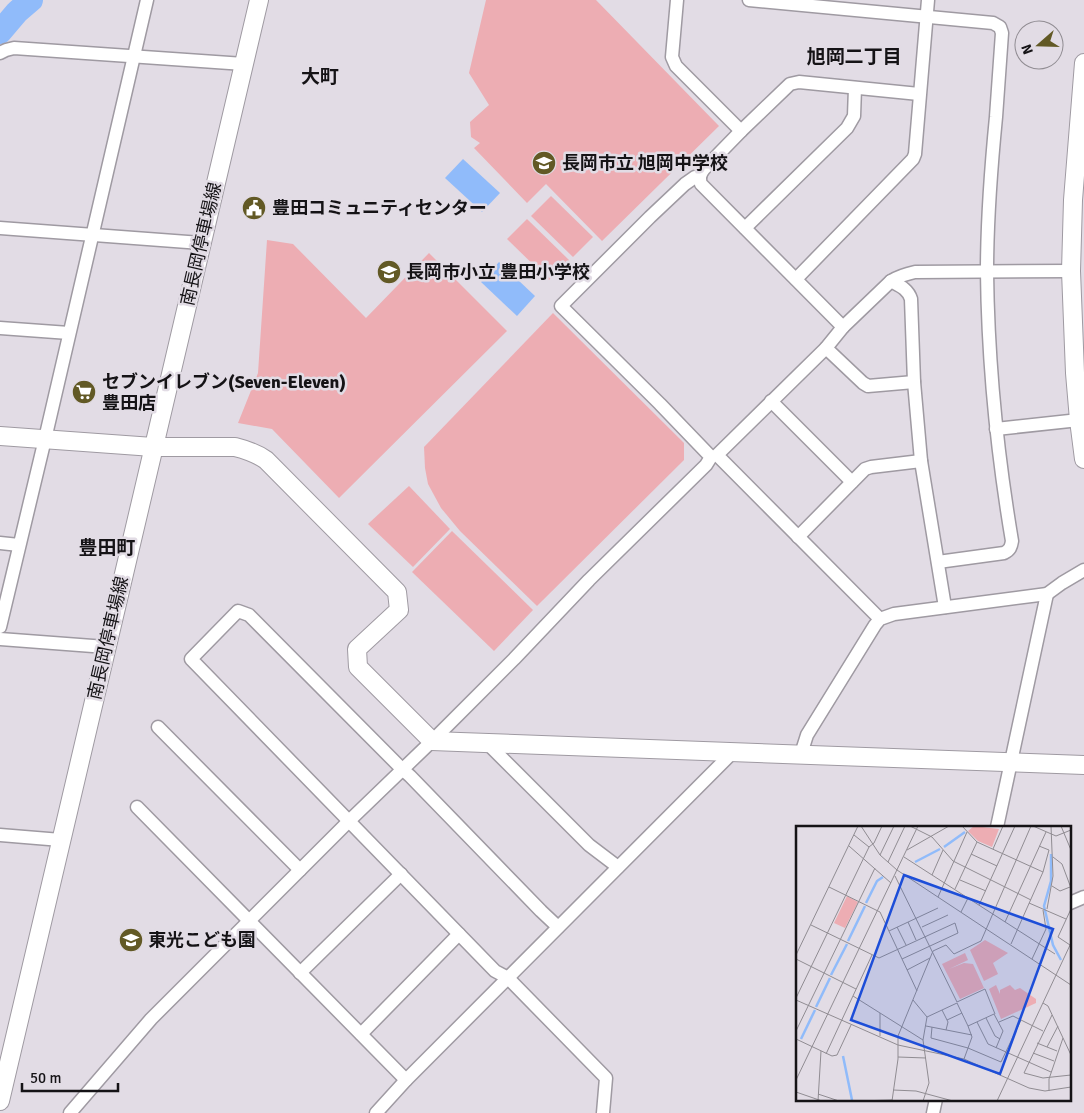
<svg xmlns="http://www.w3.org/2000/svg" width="1084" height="1113" viewBox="0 0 1084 1113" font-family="Signika,'Noto Sans JP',sans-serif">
  <rect width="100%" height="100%" fill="#e2dce5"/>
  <!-- green -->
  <g fill="#edadb3">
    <path d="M486 0H596L719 126 602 241 546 184 527 203 474 148 480 143 471 137 470 122 489 105 469 73Z"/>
    <path d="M551 196 593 237 573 257 531 216Z"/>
    <path d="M527 219 569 260 549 280 507 239Z"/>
    <path d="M267 240 293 244 366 318 429 253 507 331 339 498 272 429 238 423 258 373Z"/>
    <path d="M553 313 684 443V460L537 606 460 531 441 508 428 484 425 468 424 447Z"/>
    <path d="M409 486 450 529 413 567 368 524Z"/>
    <path d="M452 531 533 610 494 651 412 572Z"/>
  </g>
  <!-- water -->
  <g fill="#90bbfa">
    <path d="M463 159 500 193 482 212 445 178Z"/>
    <path d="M499 262 535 296 517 316 481 282Z"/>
  </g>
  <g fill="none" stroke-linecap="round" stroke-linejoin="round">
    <!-- river -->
    <path stroke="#90bbfa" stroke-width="24" d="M0 32 17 12 31 0"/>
    <!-- street casing -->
    <g stroke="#9f9aa2" stroke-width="15">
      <g id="street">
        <path d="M677 0 672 57 676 66 741 131"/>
        <path d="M749 0 993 23 1000 27 1002 33C1000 61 998 89 996 117 991 168 987 220 987 272 988 362 997 452 1012 541 1011 547 1010 550 1004 553L938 562"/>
        <path d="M0 53 6 50 14 48 244 64"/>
        <path d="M919 94 799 82 790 84 741 131 704 169C700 174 699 178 701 184L843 327 891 281C899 276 906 274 915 272L1071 271"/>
        <path d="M0 228 201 243"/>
        <path d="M745 228 847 128 854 116 855 88"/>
        <path d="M796 279 913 159 915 154 928 0"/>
        <path d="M891 281C900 286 908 289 911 299L914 382 921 461 945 607"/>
        <path d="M843 327 826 348 717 455 880 619"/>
        <path d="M0 328 69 333"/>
        <path d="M826 348 863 383 868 386 914 382"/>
        <path d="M771 401 852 482"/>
        <path d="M996 429 1079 420"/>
        <path d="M798 537 865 469 871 467 921 461"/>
        <path d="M0 543 19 545"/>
        <path d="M0 627 45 439 147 0"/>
        <path d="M0 639 106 647"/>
        <path d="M158 727 300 870"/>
        <path d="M487 743 589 845 618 867"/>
        <path d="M801 754 807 735 875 625 880 619 894 614 1047 594 1062 583 1084 570"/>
        <path d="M137 807 406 1080"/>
        <path d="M997 827 1047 594"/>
        <path d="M0 835 61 840"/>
        <path d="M1070 903 1084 897"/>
        <path d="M558 927 541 911 410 776 402 769 249 615 238 611 191 659 495 971 508 978 606 1078 603 1113"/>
        <path d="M300 973 401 874"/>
        <path d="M361 1034 459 934"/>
        <path d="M70 1113 151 1019 349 821 432 741 514 659 589 580 706 465 711 457 660 404 561 306 650 217 685 184 695 177H700"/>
        <path d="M376 1113 406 1080 732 753"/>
        <path d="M933 1113 936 1099"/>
      </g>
    </g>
    <!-- secondary casing -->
    <g stroke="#9f9aa2" stroke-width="20">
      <g id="secondary">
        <path d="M1084 63 1073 200 1071 271 1075 373 1079 420 1084 459"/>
        <path d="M0 436 153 447H235C247 450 256 453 266 460L397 592 399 610 357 649 358 667 432 741 1084 765"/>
        <path d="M0 1101 259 0"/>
      </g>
    </g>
    <!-- street -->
    <use href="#street" stroke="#fff" stroke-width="12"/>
    <!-- secondary -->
    <use href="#secondary" stroke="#fff" stroke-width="18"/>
  </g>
  <!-- icons -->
  <defs>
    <g id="school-disc" transform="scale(1.25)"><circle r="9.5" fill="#625925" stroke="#e2dce5"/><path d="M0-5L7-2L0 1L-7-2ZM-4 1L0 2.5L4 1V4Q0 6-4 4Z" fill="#fff"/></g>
    <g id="civic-disc" transform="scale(1.25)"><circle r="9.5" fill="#625925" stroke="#e2dce5"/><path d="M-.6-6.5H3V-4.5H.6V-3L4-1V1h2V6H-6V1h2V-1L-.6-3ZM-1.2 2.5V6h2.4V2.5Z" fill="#fff"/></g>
    <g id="supermarket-disc" transform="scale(1.25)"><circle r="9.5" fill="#625925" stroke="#e2dce5"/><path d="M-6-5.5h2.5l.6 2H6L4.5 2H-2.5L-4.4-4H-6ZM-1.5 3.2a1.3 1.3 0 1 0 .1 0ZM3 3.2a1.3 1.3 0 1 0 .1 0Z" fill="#fff"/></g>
  </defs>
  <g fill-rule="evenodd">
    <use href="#school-disc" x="544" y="163"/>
    <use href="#civic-disc" x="254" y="208"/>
    <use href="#school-disc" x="389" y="272"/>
    <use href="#supermarket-disc" x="84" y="392"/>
    <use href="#school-disc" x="131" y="940"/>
  </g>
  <g text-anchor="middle" stroke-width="5" stroke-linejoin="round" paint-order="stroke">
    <!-- poi labels -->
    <g font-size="18" font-weight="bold" fill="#151316" stroke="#e2dce5" text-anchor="start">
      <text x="562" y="169">長岡市立 旭岡中学校</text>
      <text x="272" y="214">豊田コミュニティセンター</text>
      <text x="406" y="278">長岡市小立 豊田小学校</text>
      <text x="102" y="388">セブンイレブン(Seven-Eleven)<tspan x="102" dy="21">豊田店</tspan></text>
      <text x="148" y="946">東光こども園</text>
    </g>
    <!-- street labels -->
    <g font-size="18" fill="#151316" stroke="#e2dce5">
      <text transform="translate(201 244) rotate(-77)" y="6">南長岡停車場線</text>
      <text transform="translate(108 638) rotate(-77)" y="6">南長岡停車場線</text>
    </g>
    <!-- neighbourhood labels -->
    <g font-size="19" font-weight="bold" fill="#151316" stroke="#e2dce5">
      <text x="854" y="63">旭岡二丁目</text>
      <text x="320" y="83">大町</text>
      <text x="107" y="554">豊田町</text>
    </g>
  </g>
  <!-- overview -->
  <g transform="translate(796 826)">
    <rect width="275" height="275" fill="#e2dce5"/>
    <path d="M178 0 203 3 196 21 182 15 172 5ZM51 70 62 76 49 102 38 97ZM189 114 212 127 197 137 202 148 188 155 174 124ZM169 127 172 134 153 143 168 137 177 138 188 162 164 173 146 138ZM200 159 204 168V164L214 159 219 164 224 162 240 173V177L205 193 193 163Z" fill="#edadb3"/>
    <path fill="none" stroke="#90bbfa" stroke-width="2.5" d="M148 21 169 6M255 28V55L248 80 257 119 265 134M119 36 144 23M70 77 81 55 87 51M52 115 69 80M35 149 51 118M20 181 34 152M5 213 19 184M47 230 56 274"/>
    <path fill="none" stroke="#908c92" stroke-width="1" d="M65 0 84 29 101 44 275 159M114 0 136 11 157 35 235 74M166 0 181 16 247 46 215 118M237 0 260 10 275 4M265 0 275 24M58 9 73 21M53 20 95 57M243 20 253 24 247 46M197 23 207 0M111 24 153 0M175 28 201 40M84 29 98 0M108 31 259 128M257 31 266 38 275 62M92 36 109 0M136 49 147 24M99 50 161 176 189 163 199 188M164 54 190 65M256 60 264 65 274 61M33 61 84 86 121 165M159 63 181 16M142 71 171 6M233 77 270 93M183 79 219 0M251 83 257 50 255 0M165 86 172 72M112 96 120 114M209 96 250 6M15 99 83 132 159 97 162 107 106 133M101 101 110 119M126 101 152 89M93 105 142 82M274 119 262 111 275 83M0 129 62 0M0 133 60 163M236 133 250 103 247 84M111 144 134 132M57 170 127 214M0 172 73 21 78 17 86 0M0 174 102 219 168 233 233 262 249 265 275 261M117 174 131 191 127 214 133 257 127 275M247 177 252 180 275 229M146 184 152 196 150 204M84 187V210M256 189 228 247 247 252 275 249M131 191 161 177 172 200M190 192 199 210 204 213M151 194 166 187M181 196 192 218 255 246M203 196 217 190 247 205M130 200 176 209M136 201 135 212 172 222 205 236 225 194M0 205 79 42M0 213 36 230 41 229 55 199M241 217 261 225M251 221 262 200M237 227 258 235M30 228 76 129M102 231 130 232M168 233 176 211 172 200 198 188 207 205 200 222M0 254 122 0M97 264 120 265 157 275M253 265V253L267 212M0 266 26 275M22 268 43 275M22 275 25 225M61 275 96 274M96 275 102 233V210L137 125 150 119 158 128 185 115 235 0M201 275 275 117"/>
    <path fill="#1d4ed8" fill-opacity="0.15" stroke="#1d4ed8" stroke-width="2.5" d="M108 49 257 103 204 248 55 194Z"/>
    <rect width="275" height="275" fill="none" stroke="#151316" stroke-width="2.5"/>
  </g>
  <!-- north arrow -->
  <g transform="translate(1039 45) rotate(250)"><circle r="24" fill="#e2dce5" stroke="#908c92"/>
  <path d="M0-4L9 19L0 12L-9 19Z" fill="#625925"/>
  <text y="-8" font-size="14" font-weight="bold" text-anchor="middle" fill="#151316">N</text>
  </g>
  <!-- scale -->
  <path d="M22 1083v8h96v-8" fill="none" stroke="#151316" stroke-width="2.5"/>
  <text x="30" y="1083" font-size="15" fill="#151316" stroke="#e2dce5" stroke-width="4" paint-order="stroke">50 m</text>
</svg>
